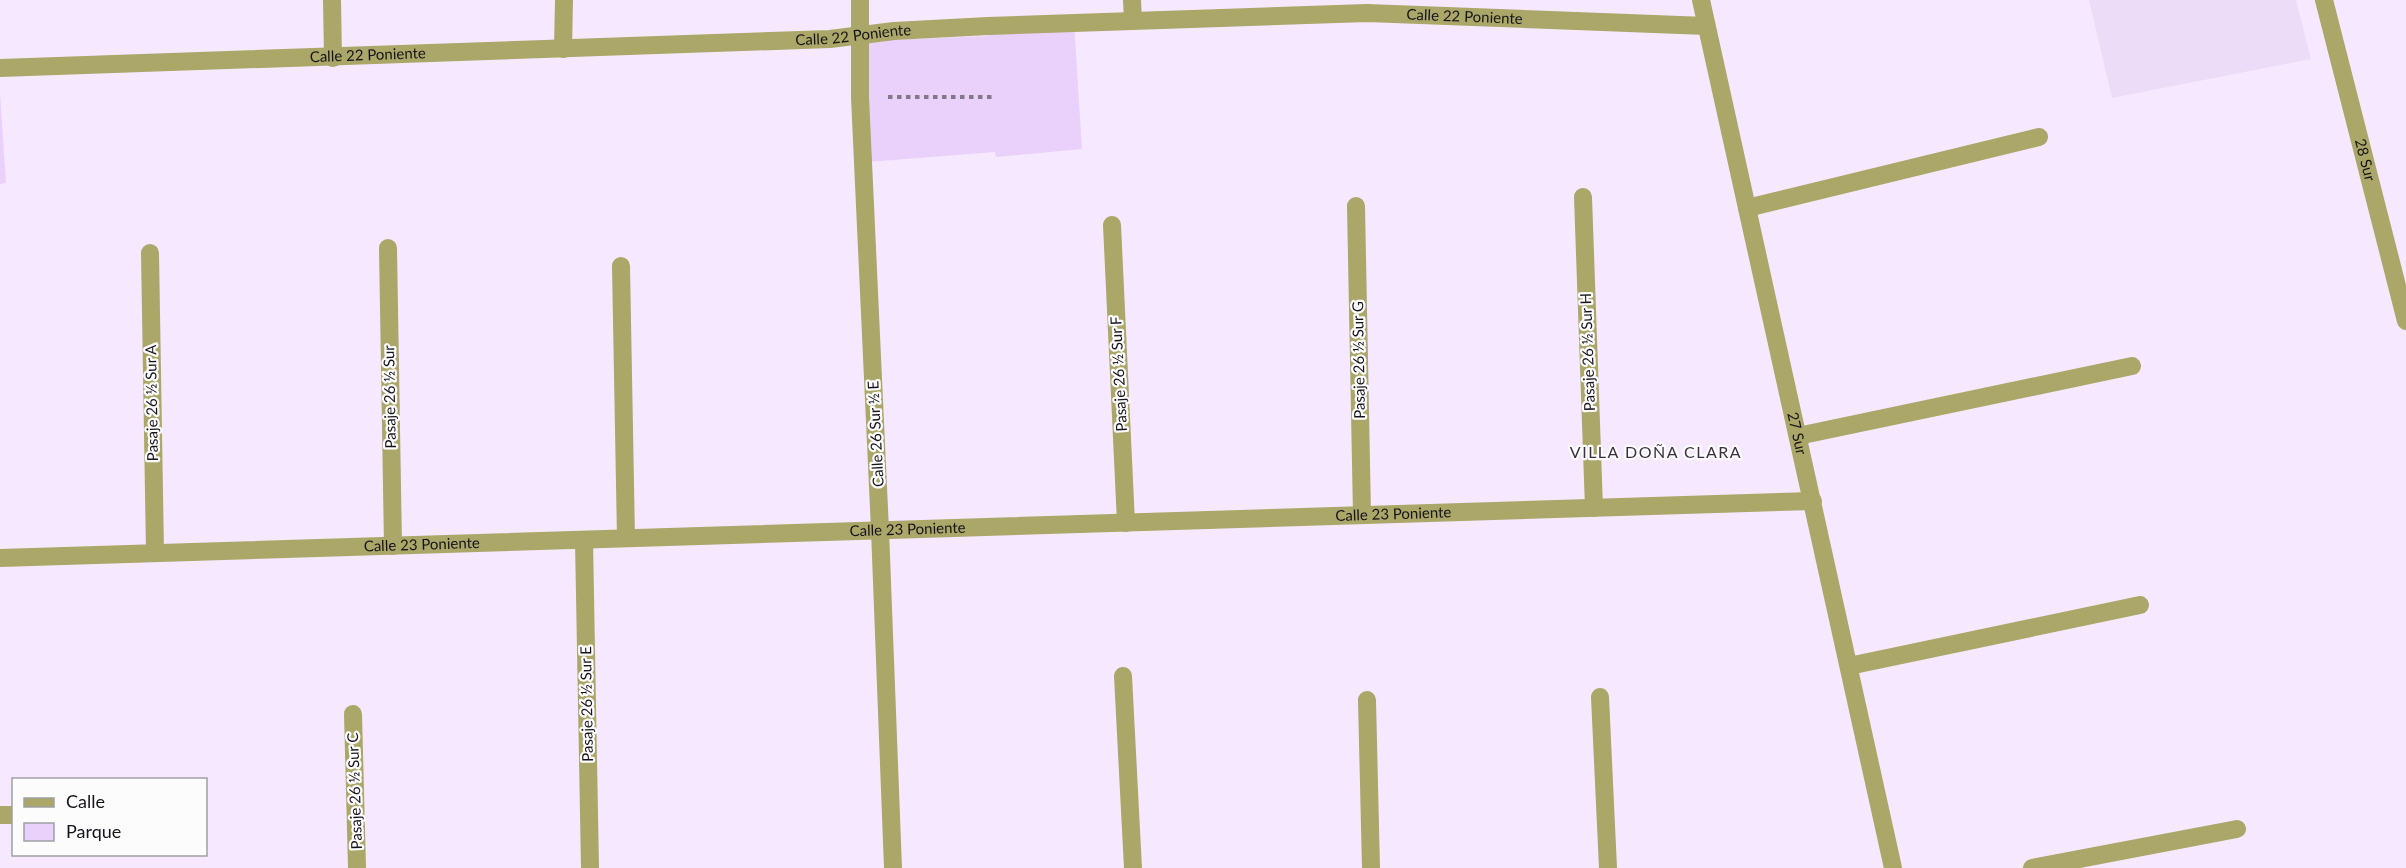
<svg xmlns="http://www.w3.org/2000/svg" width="2406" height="868" viewBox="0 0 2406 868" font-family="Lato,sans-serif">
  <rect width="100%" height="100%" fill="#f6e9ff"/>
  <!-- built -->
  <path fill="#ecdcf7" d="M2089 0H2296L2311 59 2112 98Z"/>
  <!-- green -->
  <g fill="#ead1fb">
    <path d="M1074 23 1082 149 996 157 995 152 868 162 862 41 988 36V26Z"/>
    <path d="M0 92 6 183 0 184Z"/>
  </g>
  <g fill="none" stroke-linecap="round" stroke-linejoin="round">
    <!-- path -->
    <path stroke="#817987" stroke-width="4" stroke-dasharray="4.5 4.5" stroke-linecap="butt" d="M888 97H992"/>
    <!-- minor -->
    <g stroke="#aaa768" stroke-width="18">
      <path d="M332 0 333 58"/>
      <path d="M860 0V97L880 530 893 868"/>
      <path d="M1132 0 1133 21"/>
      <path id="s1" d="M1701 0 1893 868"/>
      <path id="s2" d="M2324 0 2406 321"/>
      <path d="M563 49 564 0"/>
      <path id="s3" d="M0 68 830 39 894 31 988 26 1367 13 1706 26"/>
      <path d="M1583 197 1594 508"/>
      <path d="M1356 206 1362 515"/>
      <path d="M1747 208 2039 137"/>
      <path d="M1112 225 1126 523"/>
      <path d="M388 248 393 546"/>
      <path d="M150 253 155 553"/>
      <path d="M621 266 626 538"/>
      <path d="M1798 436 2132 366"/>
      <path d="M584 540 590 868"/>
      <path id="s4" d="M0 558 1813 501"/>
      <path d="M1849 666 2140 605"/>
      <path d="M1123 676 1133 868"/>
      <path d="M1600 697 1608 868"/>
      <path d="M1367 700 1371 868"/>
      <path d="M353 714 357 868"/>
      <path d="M0 815H14"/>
      <path d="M2032 868 2237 829"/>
    </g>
  </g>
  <g text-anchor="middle" stroke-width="4.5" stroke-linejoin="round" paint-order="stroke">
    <!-- street labels -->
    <g font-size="15" fill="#17131a" stroke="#fcfcfc">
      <text dy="5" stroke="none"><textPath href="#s3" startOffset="1466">Calle 22 Poniente</textPath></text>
      <text dy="5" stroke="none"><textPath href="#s3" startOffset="854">Calle 22 Poniente</textPath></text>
      <text dy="5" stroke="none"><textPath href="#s3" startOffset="368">Calle 22 Poniente</textPath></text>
      <text dy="5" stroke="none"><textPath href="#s2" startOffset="165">28 Sur</textPath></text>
      <text transform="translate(1588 352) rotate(-92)" y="5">Pasaje 26 ½ Sur H</text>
      <text transform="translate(1359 360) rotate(-91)" y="5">Pasaje 26 ½ Sur G</text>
      <text transform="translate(1119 374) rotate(-93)" y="5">Pasaje 26 ½ Sur F</text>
      <text transform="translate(390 397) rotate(-91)" y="5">Pasaje 26 ½ Sur</text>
      <text transform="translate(152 403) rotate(-91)" y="5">Pasaje 26 ½ Sur A</text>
      <text transform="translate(876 434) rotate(-93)" y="5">Calle 26 Sur ½ E</text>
      <text dy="5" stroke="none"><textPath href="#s1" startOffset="444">27 Sur</textPath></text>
      <text dy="5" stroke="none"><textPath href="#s4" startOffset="1394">Calle 23 Poniente</textPath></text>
      <text dy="5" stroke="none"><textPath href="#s4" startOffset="908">Calle 23 Poniente</textPath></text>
      <text dy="5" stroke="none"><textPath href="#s4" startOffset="422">Calle 23 Poniente</textPath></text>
      <text transform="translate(587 704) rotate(-91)" y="5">Pasaje 26 ½ Sur E</text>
      <text transform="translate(355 791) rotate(-92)" y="5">Pasaje 26 ½ Sur C</text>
    </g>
    <!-- neighbourhood labels -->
    <g font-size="16" letter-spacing="1.5" fill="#3a3041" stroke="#fcfcfc">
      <text x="1656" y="458">VILLA DOÑA CLARA</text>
    </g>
  </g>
  <!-- legend -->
  <rect x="12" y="778" width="195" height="78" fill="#fcfcfc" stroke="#a09fa2" stroke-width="1.5"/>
  <rect x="24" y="798" width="30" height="9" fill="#aaa768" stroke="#a09fa2" stroke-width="1.5"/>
  <text x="66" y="808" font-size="18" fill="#17131a">Calle</text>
  <rect x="24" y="823" width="30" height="18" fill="#ead1fb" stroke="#a09fa2" stroke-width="1.5"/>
  <text x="66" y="838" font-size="18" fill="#17131a">Parque</text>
</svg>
